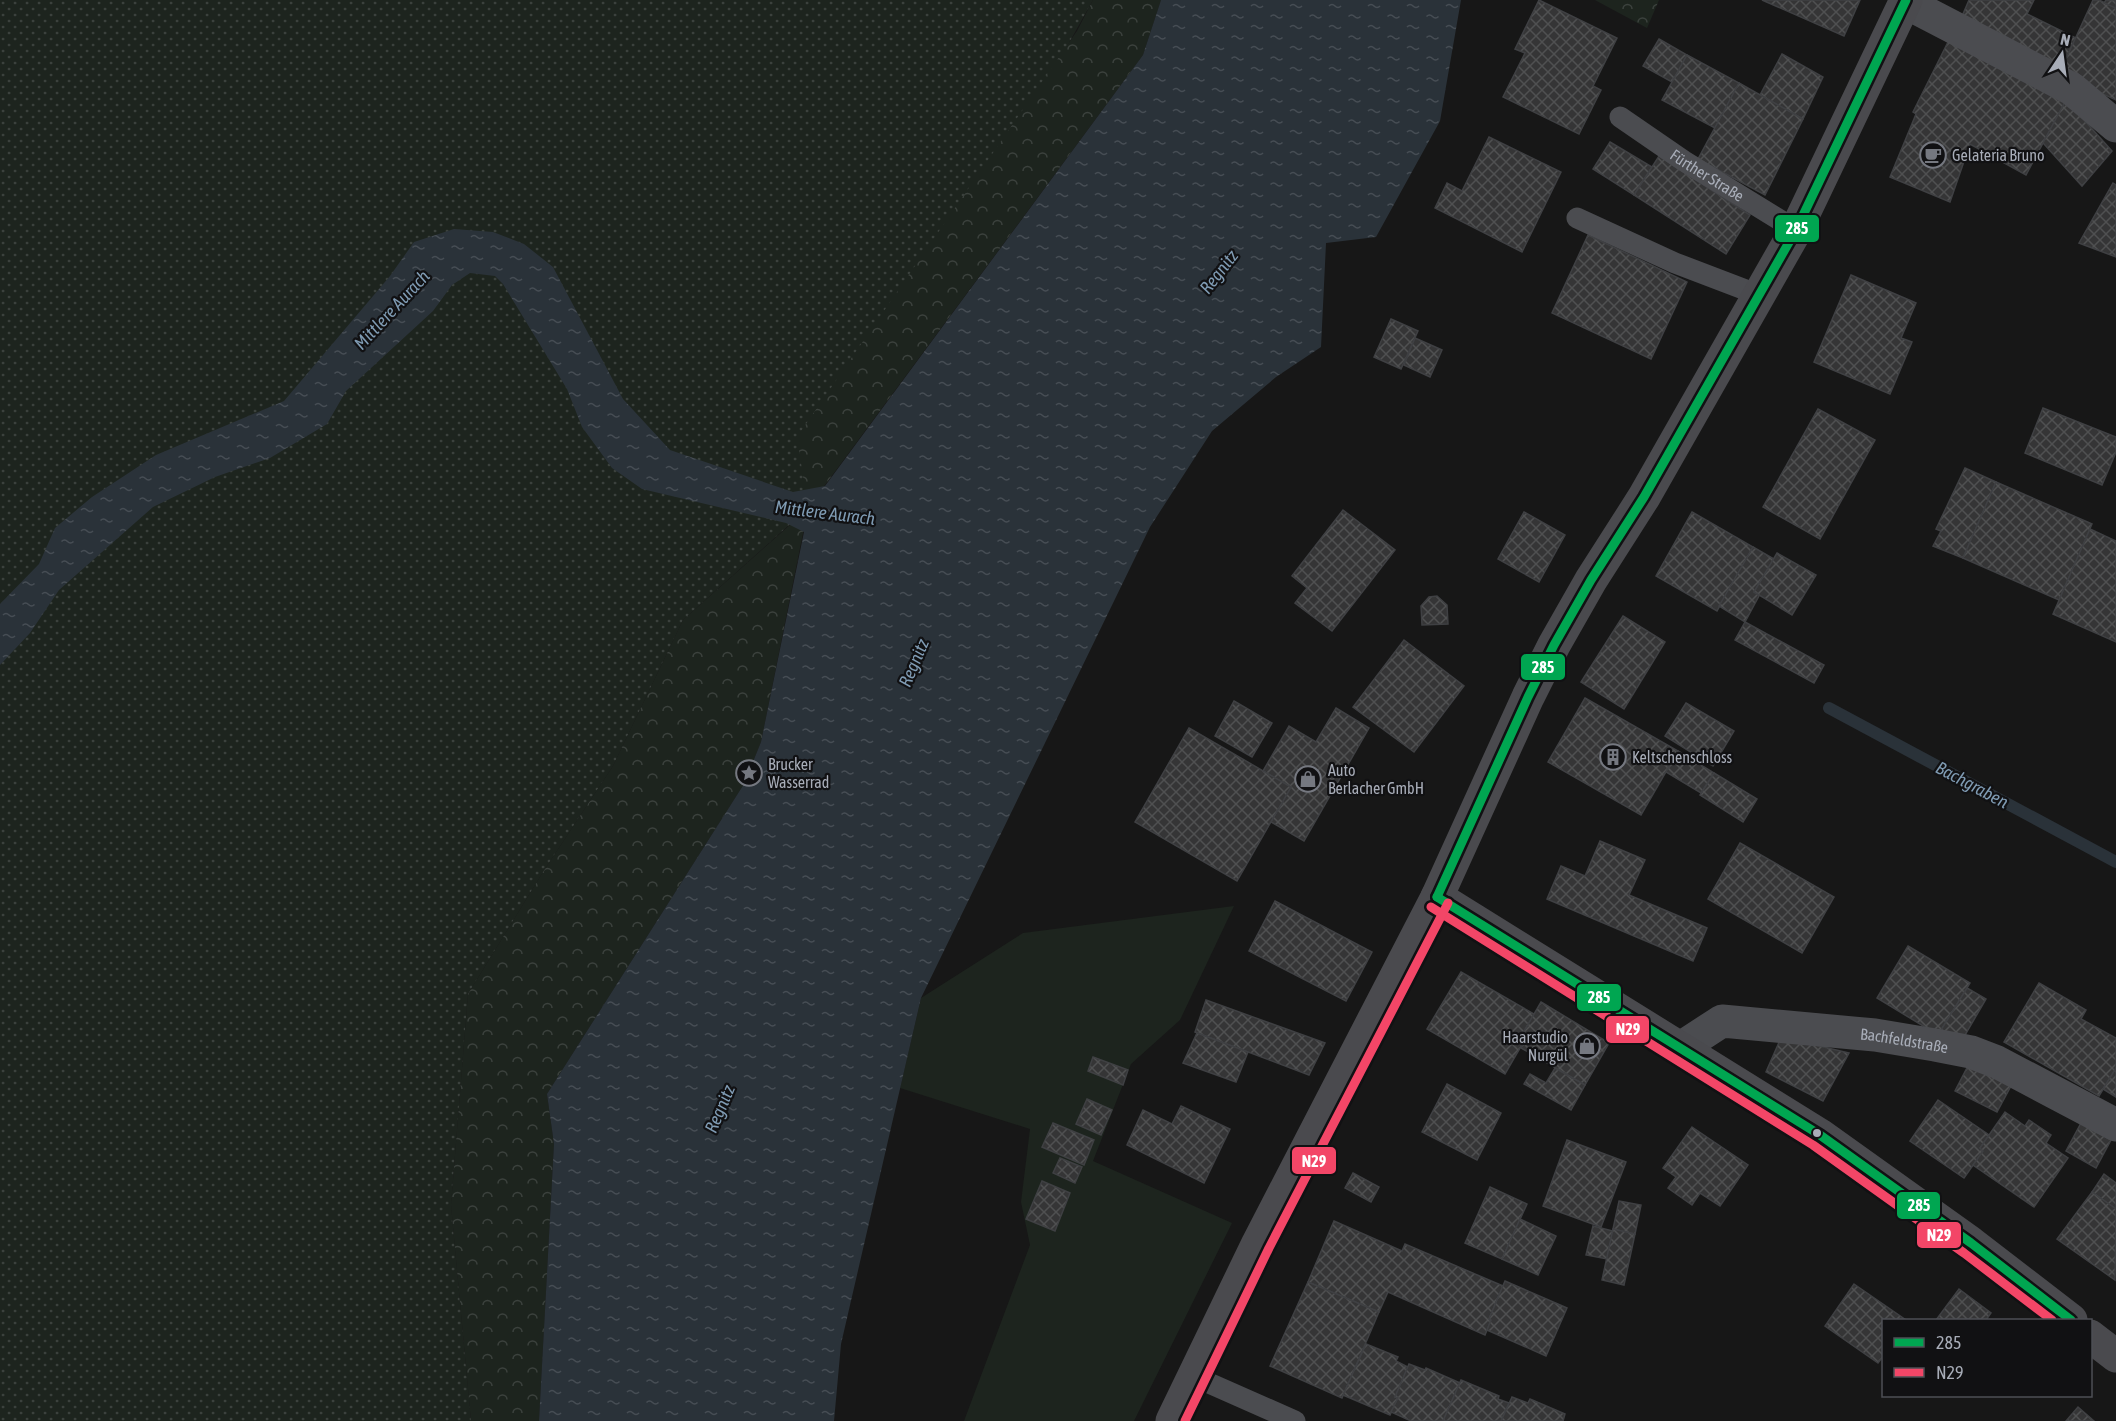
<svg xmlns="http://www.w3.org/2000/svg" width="2116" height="1421" viewBox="0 0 2116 1421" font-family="'Asap Condensed',sans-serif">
  <defs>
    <pattern id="grass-dots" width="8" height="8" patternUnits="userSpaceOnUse" patternTransform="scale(1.5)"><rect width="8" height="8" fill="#1d241e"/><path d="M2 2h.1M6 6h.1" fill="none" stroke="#3b413d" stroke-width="1.8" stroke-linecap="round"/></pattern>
    <pattern id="forest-crowns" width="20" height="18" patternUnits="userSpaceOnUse" patternTransform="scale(1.5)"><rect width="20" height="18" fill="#1d241e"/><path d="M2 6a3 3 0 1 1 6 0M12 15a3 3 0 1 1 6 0" fill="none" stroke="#3b413d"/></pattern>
    <pattern id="water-ripples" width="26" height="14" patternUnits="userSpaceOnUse" patternTransform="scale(1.5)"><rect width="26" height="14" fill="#2a3239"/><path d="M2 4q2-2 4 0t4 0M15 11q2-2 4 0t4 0" fill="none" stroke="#464d54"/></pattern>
    <pattern id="building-cross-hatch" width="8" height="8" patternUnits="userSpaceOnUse" patternTransform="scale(1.5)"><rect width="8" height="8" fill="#353536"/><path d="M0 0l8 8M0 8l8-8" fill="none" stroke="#4f5051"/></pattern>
  </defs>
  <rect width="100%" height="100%" fill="#171717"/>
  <!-- grass -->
  <path fill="url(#grass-dots)" d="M0 0H1093L808 508 683 620 613 766 543 872 468 994 451 1205 471 1421H0Z"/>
  <!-- forest -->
  <g fill="url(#forest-crowns)">
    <path d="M1093 0H1161L1143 55 808 508 761 742 744 784 547 1094 554 1144 539 1421H471L451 1205 468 994 543 872 613 766 683 620 808 509 797 437 1077 31Z"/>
    <path d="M1595 0H1659L1647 28Z"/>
  </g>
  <!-- garden -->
  <path fill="#1d241e" d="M1234 906 1180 1020 1131 1064 1093 1161 1232 1223 1134 1421H964L1030 1245 1021 1202 1030 1129 900 1088 921 998 1023 933Z"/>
  <!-- water -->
  <path fill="url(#water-ripples)" d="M1161 0H1461L1440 121 1376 237 1326 243 1321 347 1276 377 1212 431 1150 527 921 998 841 1344 834 1421H539L554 1144 547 1094 744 784 761 742 804 532 786 523 642 489 612 468 582 427 567 389 503 284 495 276 470 273 452 285 433 311 346 391 327 424 270 458 215 477 153 507 59 590 30 633 0 665V604L39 564 55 528 92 497 156 455 284 401 390 276 414 242 454 229 493 232 524 244 553 267 623 399 670 450 793 492 825 486 1143 55Z"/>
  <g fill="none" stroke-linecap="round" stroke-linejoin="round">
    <!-- stream -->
    <path stroke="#2a3239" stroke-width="12" d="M1829 708 2116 862"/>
  </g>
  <!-- building -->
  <g fill="url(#building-cross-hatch)" stroke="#3f4043" stroke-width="1.5">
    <path d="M1539 0 1617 38 1593 86 1601 90 1579 134 1503 97 1525 53 1515 49Z"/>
    <path d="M1762 0H1860L1844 36Z"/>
    <path d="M1969 0H2034L2027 14 2076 38 2061 70 1960 21Z"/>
    <path d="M2093 0H2099L2116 8V100L2059 74Z"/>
    <path d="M2106 0H2116V8L2104 3Z"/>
    <path d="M1950 38 2066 100 2026 175 1970 144 1950 202 1890 177 1916 114 1913 112Z"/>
    <path d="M1659 39 1687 55 1672 82 1643 66Z"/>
    <path d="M1782 54 1823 77 1803 119 1760 95Z"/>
    <path d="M1687 55 1739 83 1715 128 1662 100Z"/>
    <path d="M1739 83 1803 119 1765 195 1698 159Z"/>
    <path d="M2066 100 2112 151 2082 186 2043 143Z"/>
    <path d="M1489 137 1561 172 1522 252 1435 208 1447 183 1462 191Z"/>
    <path d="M1610 142 1652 167 1634 195 1593 169Z"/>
    <path d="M1659 156 1750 215 1726 254 1634 195Z"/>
    <path d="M2113 183 2116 185V257L2079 243Z"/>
    <path d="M1588 235 1687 282 1651 359 1552 313Z"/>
    <path d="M1851 275 1916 303 1901 338 1912 342 1890 394 1814 362Z"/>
    <path d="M1391 319 1418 331 1401 369 1374 357Z"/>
    <path d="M1415 338 1442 350 1430 377 1404 365Z"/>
    <path d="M2043 408 2116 437V452L2102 485 2025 453Z"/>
    <path d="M1818 409 1875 440 1820 539 1763 507Z"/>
    <path d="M1965 468 1996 482 1963 558 1933 546 1941 531 1936 529Z"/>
    <path d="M1996 482 2092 524 2059 600 1963 558Z"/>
    <path d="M1343 510 1395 550 1332 631 1295 603 1307 588 1292 576Z"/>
    <path d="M1524 512 1565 535 1539 582 1498 559Z"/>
    <path d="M1692 512 1753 547 1717 611 1656 576Z"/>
    <path d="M2090 529 2116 541V642L2053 614Z"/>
    <path d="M1753 547 1774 559 1754 592 1759 596 1745 622 1719 606Z"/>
    <path d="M1777 553 1816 575 1792 615 1754 592Z"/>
    <path d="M1437 596 1447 605 1448 624 1422 625 1421 606 1429 597Z"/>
    <path d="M1623 616 1665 642 1624 709 1581 682Z"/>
    <path d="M1745 622 1824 665 1814 683 1735 640Z"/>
    <path d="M1404 640 1464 686 1414 752 1353 707Z"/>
    <path d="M1585 698 1678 751 1641 815 1548 762Z"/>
    <path d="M1234 701 1272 723 1252 757 1215 736Z"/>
    <path d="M1686 703 1734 731 1713 766 1665 736Z"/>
    <path d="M1336 708 1369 728 1304 841 1271 822 1291 787 1263 771 1289 726 1316 742Z"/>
    <path d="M1189 728 1291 787 1237 881 1135 822Z"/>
    <path d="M1678 751 1714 773 1701 793 1666 772Z"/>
    <path d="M1714 773 1757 799 1743 822 1700 795Z"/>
    <path d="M1600 841 1645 860 1629 895 1707 928 1693 961 1547 899 1561 866 1585 876Z"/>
    <path d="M1740 843 1834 897 1802 953 1708 899Z"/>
    <path d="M1275 901 1372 952 1346 1001 1249 951Z"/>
    <path d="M1908 946 1970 983 1938 1035 1877 998Z"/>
    <path d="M1461 972 1534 1014 1523 1033 1527 1036 1505 1074 1427 1029Z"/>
    <path d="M2039 983 2086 1010 2081 1019 2116 1038V1068L2099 1096 2004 1042Z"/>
    <path d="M1967 988 1986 999 1961 1042 1941 1030Z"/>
    <path d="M1206 1000 1325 1043 1309 1075 1195 1032Z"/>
    <path d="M1541 1002 1609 1043 1585 1085 1521 1048 1527 1036 1523 1033Z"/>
    <path d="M1197 1033 1248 1052 1236 1082 1183 1063Z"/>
    <path d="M1780 1040 1811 1044 1849 1053 1823 1101 1766 1072Z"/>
    <path d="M1093 1057 1128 1070 1123 1085 1088 1071Z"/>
    <path d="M1970 1062 2012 1084 1997 1112 1955 1091Z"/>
    <path d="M1555 1068 1585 1085 1571 1110 1524 1084 1530 1074 1546 1083Z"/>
    <path d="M2116 1068V1097L2103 1089Z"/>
    <path d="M1447 1084 1501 1113 1477 1160 1422 1132Z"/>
    <path d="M1087 1099 1112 1110 1101 1135 1076 1124Z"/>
    <path d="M1938 1100 1989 1135 1980 1148 1983 1151 1964 1178 1910 1141Z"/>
    <path d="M1181 1106 1230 1129 1204 1183 1127 1145 1143 1110 1172 1124Z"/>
    <path d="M2005 1112 2025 1126 2029 1120 2051 1135 2046 1143 2068 1158 2034 1207 1973 1165 1983 1151 1980 1148Z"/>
    <path d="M1053 1123 1094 1140 1084 1165 1042 1147Z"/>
    <path d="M2081 1123 2111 1140 2096 1168 2066 1151Z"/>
    <path d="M1692 1127 1748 1165 1720 1206 1700 1193 1692 1205 1668 1188 1676 1177 1663 1168Z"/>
    <path d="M1567 1140 1626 1162 1601 1227 1543 1206Z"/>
    <path d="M1060 1158 1082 1167 1075 1183 1053 1173Z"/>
    <path d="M1353 1173 1379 1187 1371 1202 1345 1188Z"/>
    <path d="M2104 1174 2116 1183V1209L2092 1192Z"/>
    <path d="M1042 1181 1070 1193 1055 1231 1026 1219Z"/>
    <path d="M1490 1187 1527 1204 1502 1259 1465 1243Z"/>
    <path d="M2092 1192 2116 1209 2115 1280 2057 1239Z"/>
    <path d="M1619 1201 1641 1205 1635 1234 1613 1229Z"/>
    <path d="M1520 1219 1556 1236 1538 1275 1502 1259Z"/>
    <path d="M1334 1221 1402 1251 1405 1244 1503 1286 1489 1319 1491 1320 1485 1335 1388 1292 1379 1312 1308 1282Z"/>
    <path d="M1593 1226 1613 1231 1607 1259 1586 1255Z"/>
    <path d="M1613 1229 1635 1234 1624 1285 1602 1280Z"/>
    <path d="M1505 1281 1567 1308 1546 1356 1487 1330 1491 1320 1489 1319Z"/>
    <path d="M1308 1282 1379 1312 1342 1398 1270 1366Z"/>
    <path d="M1854 1284 1906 1320H1884V1355L1878 1363 1825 1326Z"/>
    <path d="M1959 1289 1991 1313 1986 1320H1936Z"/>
    <path d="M1366 1344 1398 1357 1396 1361 1408 1367 1395 1397 1398 1398 1390 1415 1343 1395Z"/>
    <path d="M1409 1364 1425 1370 1426 1368 1460 1383 1443 1421H1411L1391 1412 1398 1398 1395 1397Z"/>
    <path d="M1461 1380 1499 1396 1498 1399 1509 1403 1501 1421H1443Z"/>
    <path d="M1512 1397 1528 1403 1530 1399 1565 1414 1563 1421H1501Z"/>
    <path d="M2078 1407 2094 1421H2066Z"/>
  </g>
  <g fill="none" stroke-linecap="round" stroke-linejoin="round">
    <!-- lane -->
    <g stroke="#4b4c50" stroke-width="21">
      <path id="s1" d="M1620 117 1684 161 1796 230"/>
      <path d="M1577 218 1675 263 1759 295"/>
      <path d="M1193 1376 1295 1421"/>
    </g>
    <!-- street -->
    <g stroke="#4b4c50" stroke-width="33">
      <path d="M1905 2 2072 89 2116 126"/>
      <path id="s2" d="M1682 1047 1722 1021 1875 1035 1935 1045 1971 1052 1997 1062 2116 1125"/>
    </g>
    <!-- secondary -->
    <g stroke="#4a4a4e" stroke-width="33">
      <path d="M1437 897 1820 1135 1971 1243 2071 1320"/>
      <path d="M2090 1336 2116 1356"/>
      <path d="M1172 1421 1258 1243 1437 897 1528 697 1554 645 1591 580 1644 497 1796 230 1906 0"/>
    </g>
    <!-- bus-1 casing -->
    <g stroke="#111113" stroke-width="14">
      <g id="bus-1">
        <path d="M1437 897 1528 697 1554 645 1591 580 1644 497 1796 230 1906 0"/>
        <path d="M1437 897 1820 1135 1971 1243 2071 1320"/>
      </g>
    </g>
    <!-- bus-2 casing -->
    <g stroke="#111113" stroke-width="14">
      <g id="bus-2">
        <path d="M1431 907 1813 1145 1964 1253 2052 1320"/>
        <path d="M1185 1421 1269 1248 1448 903"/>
      </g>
    </g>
    <!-- bus-1 -->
    <use href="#bus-1" stroke="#00a651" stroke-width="9"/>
    <!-- bus-2 -->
    <use href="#bus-2" stroke="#f34667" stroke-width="9"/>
  </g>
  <!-- icons -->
  <defs>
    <g id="cafe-ring" transform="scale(1.35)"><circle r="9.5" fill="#111113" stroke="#757880" stroke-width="1.5"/><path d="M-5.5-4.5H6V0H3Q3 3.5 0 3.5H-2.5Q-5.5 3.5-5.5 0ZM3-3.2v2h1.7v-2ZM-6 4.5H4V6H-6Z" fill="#757880"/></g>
    <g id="building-ring" transform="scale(1.35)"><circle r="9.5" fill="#111113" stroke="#757880" stroke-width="1.5"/><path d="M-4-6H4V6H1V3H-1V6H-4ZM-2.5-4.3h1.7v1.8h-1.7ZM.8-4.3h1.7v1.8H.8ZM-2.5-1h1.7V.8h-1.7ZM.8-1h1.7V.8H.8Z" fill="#757880"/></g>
    <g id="sight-ring" transform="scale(1.35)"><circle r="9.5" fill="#111113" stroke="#757880" stroke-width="1.5"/><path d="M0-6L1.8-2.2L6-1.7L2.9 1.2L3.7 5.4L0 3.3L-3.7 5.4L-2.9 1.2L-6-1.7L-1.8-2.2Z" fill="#757880"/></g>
    <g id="shop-ring" transform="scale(1.35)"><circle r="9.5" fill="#111113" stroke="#757880" stroke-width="1.5"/><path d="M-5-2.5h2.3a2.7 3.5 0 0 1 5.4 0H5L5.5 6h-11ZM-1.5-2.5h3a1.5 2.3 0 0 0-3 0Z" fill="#757880"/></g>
  </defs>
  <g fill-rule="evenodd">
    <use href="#cafe-ring" x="1933" y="155"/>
    <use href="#building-ring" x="1613" y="757"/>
    <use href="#sight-ring" x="749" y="773"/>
    <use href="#shop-ring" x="1308" y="779"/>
    <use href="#shop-ring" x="1587" y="1046"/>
  </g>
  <!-- markers -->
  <circle fill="#a8adb8" stroke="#111113" stroke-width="2" cx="1817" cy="1133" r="5"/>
  <g text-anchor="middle" stroke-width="4.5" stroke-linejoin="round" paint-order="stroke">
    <!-- poi labels -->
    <g font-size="16" fill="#a8adb8" stroke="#111113" text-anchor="start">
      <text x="1952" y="161">Gelateria Bruno</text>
      <text x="1632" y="763">Keltschenschloss</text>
      <text x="768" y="770">Brucker<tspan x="768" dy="18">Wasserrad</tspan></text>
      <text x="1328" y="776">Auto<tspan x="1328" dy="18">Berlacher GmbH</tspan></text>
      <text x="1568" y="1043" text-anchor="end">Haarstudio<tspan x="1568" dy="18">Nurgül</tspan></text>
    </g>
    <!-- street labels -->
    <g font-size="16" fill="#a8adb8" stroke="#111113">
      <text dy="6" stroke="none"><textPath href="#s1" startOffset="105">Fürther Straße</textPath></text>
      <text dy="6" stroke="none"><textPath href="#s2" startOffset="231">Bachfeldstraße</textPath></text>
    </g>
    <!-- water labels -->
    <g font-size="18" font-style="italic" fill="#7f9bb3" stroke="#111113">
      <text transform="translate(1219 272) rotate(-52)" y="6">Regnitz</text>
      <text transform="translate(392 310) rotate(-47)" y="6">Mittlere Aurach</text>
      <text transform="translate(825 513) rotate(7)" y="6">Mittlere Aurach</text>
      <text transform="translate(914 663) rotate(-67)" y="6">Regnitz</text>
      <text transform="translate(1972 785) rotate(28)" y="6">Bachgraben</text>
      <text transform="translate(720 1109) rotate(-67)" y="6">Regnitz</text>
    </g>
  </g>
  <g stroke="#111113" stroke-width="2">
    <rect x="1774" y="214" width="46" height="29" rx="6" fill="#00a651"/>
    <rect x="1520" y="653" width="46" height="28" rx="6" fill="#00a651"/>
    <rect x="1576" y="983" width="46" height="29" rx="6" fill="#00a651"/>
    <rect x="1605" y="1015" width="45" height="29" rx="6" fill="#f34667"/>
    <rect x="1291" y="1146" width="46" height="29" rx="6" fill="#f34667"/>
    <rect x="1896" y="1191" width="45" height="29" rx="6" fill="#00a651"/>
    <rect x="1916" y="1221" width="46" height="28" rx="6" fill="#f34667"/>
  </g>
  <g font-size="16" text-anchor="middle" font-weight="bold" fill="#fff">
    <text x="1797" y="234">285</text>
    <text x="1543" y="673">285</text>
    <text x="1599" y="1003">285</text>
    <text x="1628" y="1035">N29</text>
    <text x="1314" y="1167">N29</text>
    <text x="1919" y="1211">285</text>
    <text x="1939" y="1241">N29</text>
  </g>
  <!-- legend -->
  <rect x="1882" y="1319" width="210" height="78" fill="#111113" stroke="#4d4f55" stroke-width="1.5"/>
  <rect x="1894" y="1338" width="30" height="9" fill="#00a651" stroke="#4d4f55" stroke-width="1.5"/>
  <text x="1936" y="1349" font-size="18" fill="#a8adb8">285</text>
  <rect x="1894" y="1368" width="30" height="9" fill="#f34667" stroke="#4d4f55" stroke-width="1.5"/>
  <text x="1936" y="1379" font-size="18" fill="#a8adb8">N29</text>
  <!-- north arrow -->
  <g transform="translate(2062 54) rotate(13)" stroke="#111113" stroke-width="4.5" paint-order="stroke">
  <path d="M0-4.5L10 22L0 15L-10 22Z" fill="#a8adb8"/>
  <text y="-9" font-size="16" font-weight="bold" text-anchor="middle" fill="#a8adb8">N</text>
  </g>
</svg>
